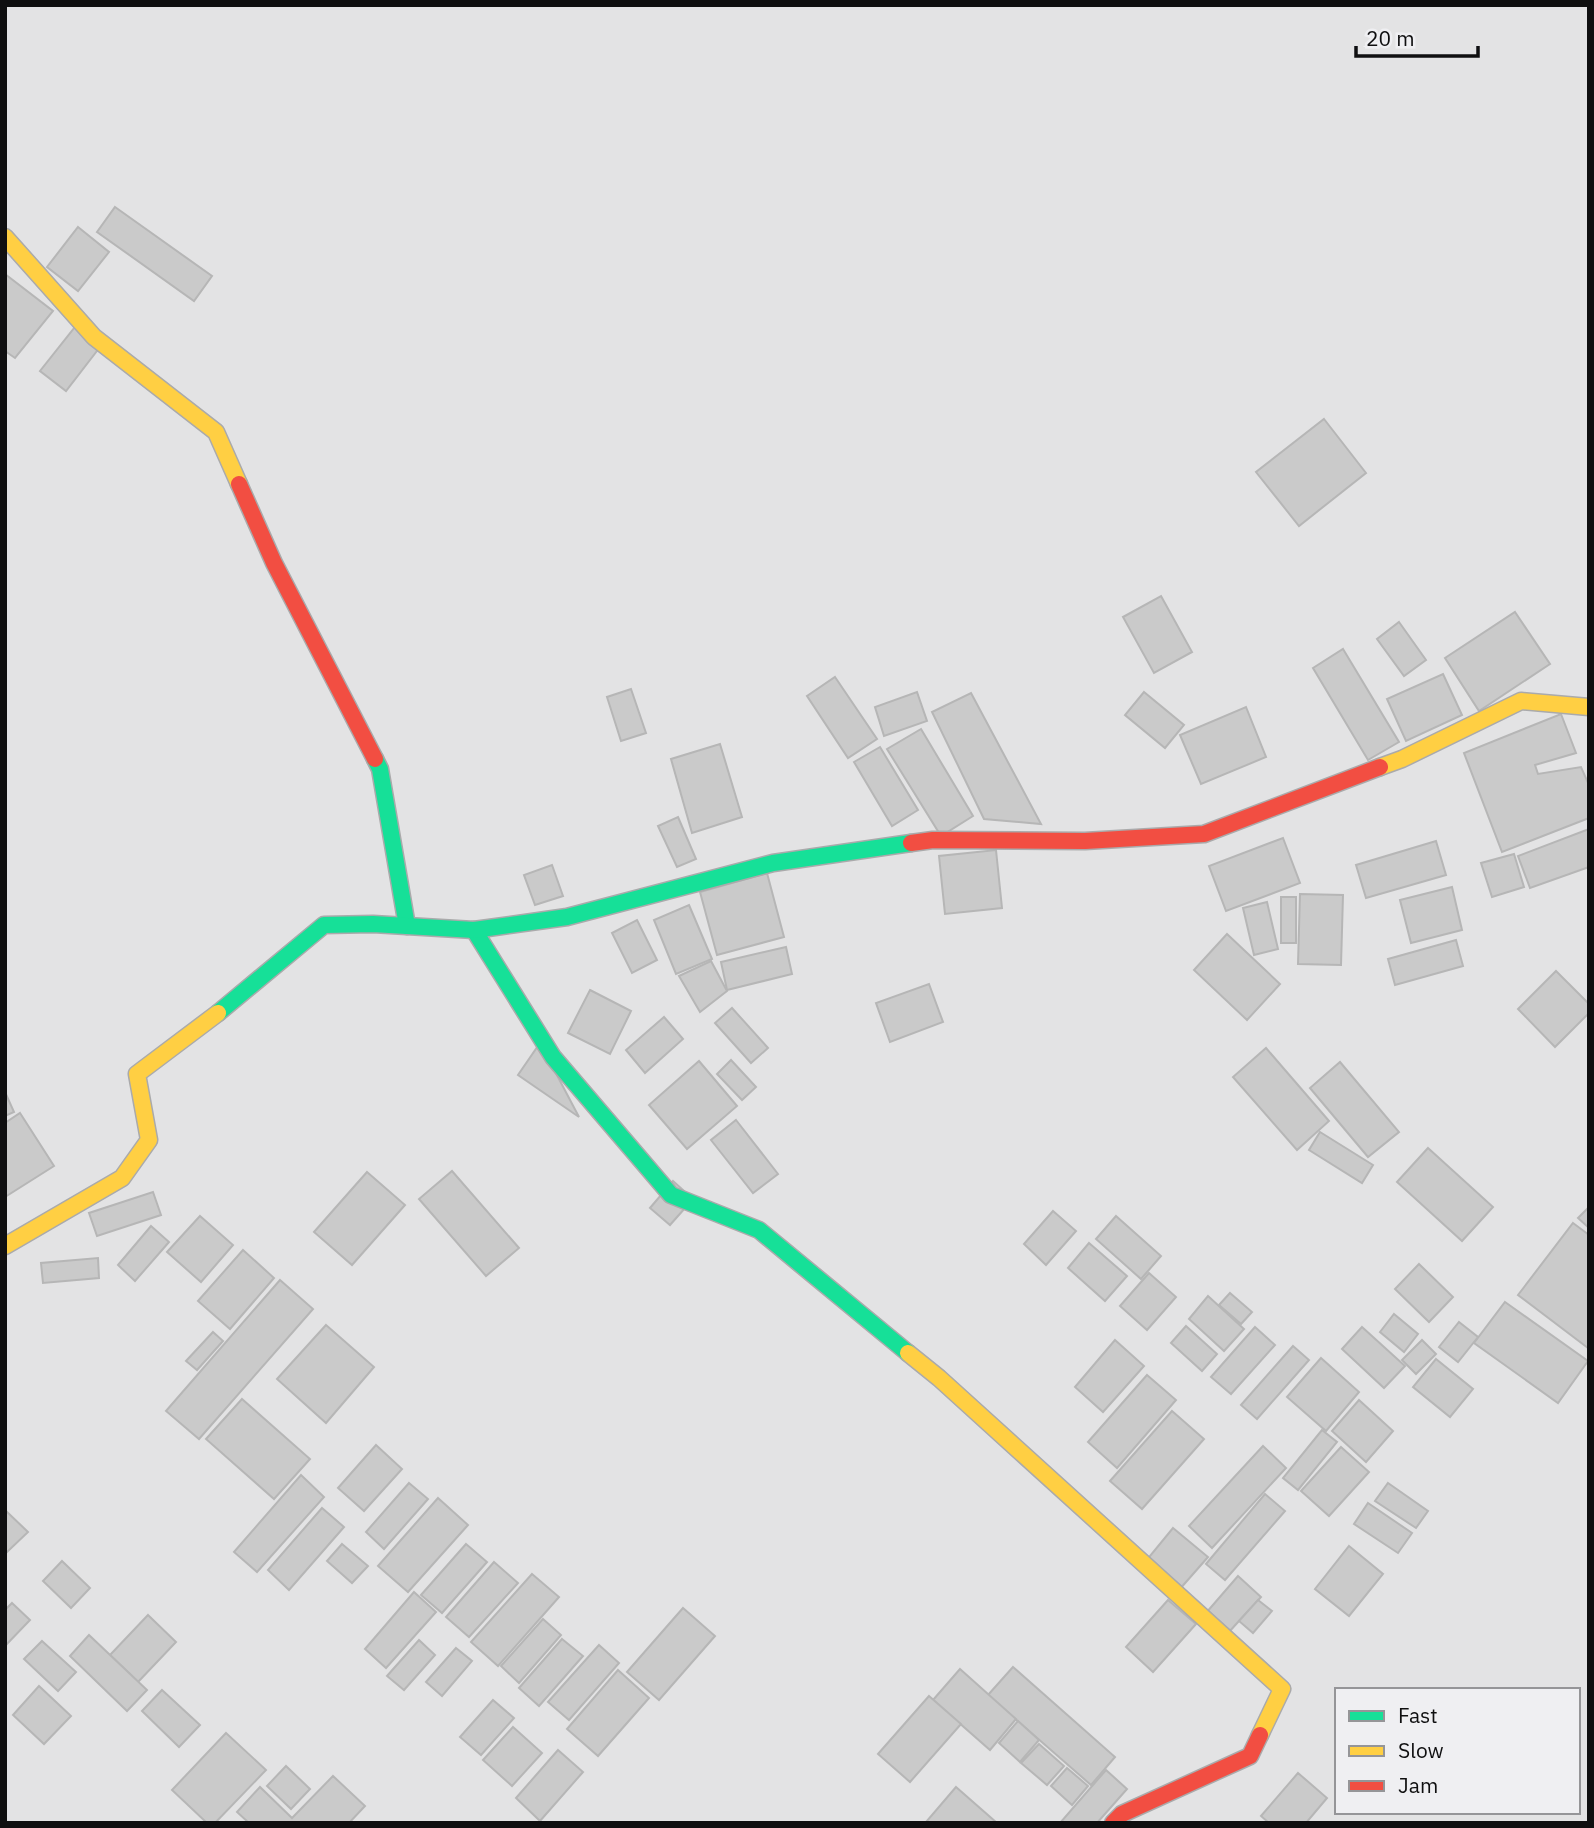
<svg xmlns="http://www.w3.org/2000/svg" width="1594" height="1828" viewBox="0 0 1594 1828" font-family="'IBM Plex Sans',sans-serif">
  <rect width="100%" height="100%" fill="#e3e3e4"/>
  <!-- building -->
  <g fill="#cacaca" stroke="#b6b6b6" stroke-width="2">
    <path d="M115 207 212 276 194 301 97 232Z"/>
    <path d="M78 227 109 252 78 291 47 267Z"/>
    <path d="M5 274 53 311 15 358 5 351Z"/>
    <path d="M75 327 100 347 66 391 40 371Z"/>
    <path d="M1324 419 1366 473 1299 526 1256 472Z"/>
    <path d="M1161 596 1192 652 1154 673 1123 617Z"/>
    <path d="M1515 612 1550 664 1479 711 1445 658Z"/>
    <path d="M1399 622 1426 660 1404 676 1377 639Z"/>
    <path d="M1343 649 1399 742 1368 760 1313 668Z"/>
    <path d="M1443 674 1462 715 1406 741 1387 699Z"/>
    <path d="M835 677 877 739 848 758 807 696Z"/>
    <path d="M631 689 646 733 621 741 607 697Z"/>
    <path d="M917 692 927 721 884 736 875 707Z"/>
    <path d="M1144 692 1184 725 1165 748 1125 715Z"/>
    <path d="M971 693 1041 824 984 819 932 712Z"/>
    <path d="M1246 707 1266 757 1201 784 1180 735Z"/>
    <path d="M1561 714 1576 753 1535 765 1538 774 1581 767 1589 785V818L1502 852 1464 753Z"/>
    <path d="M921 729 973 816 941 836 887 749Z"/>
    <path d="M720 744 742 817 692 833 671 759Z"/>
    <path d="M880 747 918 810 892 826 854 762Z"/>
    <path d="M678 817 696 859 677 867 658 826Z"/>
    <path d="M1589 829V867L1530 888 1518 856Z"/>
    <path d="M1283 838 1300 883 1226 911 1209 866Z"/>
    <path d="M1436 841 1446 875 1366 898 1356 865Z"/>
    <path d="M996 850 1002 908 945 914 939 856Z"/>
    <path d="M1514 854 1524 887 1492 897 1481 863Z"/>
    <path d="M552 865 563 896 535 905 524 875Z"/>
    <path d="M767 873 784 937 717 955 700 892Z"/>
    <path d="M1452 887 1462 930 1411 943 1400 900Z"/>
    <path d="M1300 894 1343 895 1341 965 1298 964Z"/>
    <rect x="1281" y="897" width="15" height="46"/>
    <path d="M1267 902 1278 949 1254 955 1243 908Z"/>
    <path d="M689 905 712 959 676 974 654 920Z"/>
    <path d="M637 920 657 960 632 973 612 933Z"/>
    <path d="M1227 934 1280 984 1247 1020 1194 970Z"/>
    <path d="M1456 940 1463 966 1395 985 1388 959Z"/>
    <path d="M786 947 792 974 727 990 721 962Z"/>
    <path d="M711 961 727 991 700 1012 679 976Z"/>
    <path d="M1556 971 1589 1004V1013L1555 1047 1518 1009Z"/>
    <path d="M929 984 943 1022 890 1042 876 1003Z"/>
    <path d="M590 990 631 1011 610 1054 568 1033Z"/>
    <path d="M732 1008 768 1048 751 1063 715 1023Z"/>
    <path d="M664 1017 683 1039 645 1073 626 1050Z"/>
    <path d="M540 1043 579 1117 518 1075Z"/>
    <path d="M1266 1048 1329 1121 1297 1150 1233 1077Z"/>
    <path d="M731 1060 756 1087 742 1100 717 1074Z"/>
    <path d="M699 1061 737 1106 687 1149 649 1105Z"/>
    <path d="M1340 1062 1399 1132 1368 1157 1310 1088Z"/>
    <path d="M5 1092 14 1112 5 1116Z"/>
    <path d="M20 1113 54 1166 5 1197V1123Z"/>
    <path d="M736 1120 778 1174 753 1193 711 1140Z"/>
    <path d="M1320 1132 1373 1165 1362 1183 1309 1150Z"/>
    <path d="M1428 1148 1493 1207 1462 1241 1397 1182Z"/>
    <path d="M452 1171 519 1248 486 1276 419 1199Z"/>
    <path d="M367 1172 405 1205 352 1265 314 1232Z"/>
    <path d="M673 1181 693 1199 670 1225 650 1208Z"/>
    <path d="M153 1192 161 1215 97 1236 89 1213Z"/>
    <path d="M1589 1207V1228L1578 1218Z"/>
    <path d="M1053 1211 1076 1231 1046 1265 1024 1244Z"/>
    <path d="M200 1216 233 1245 201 1282 167 1252Z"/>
    <path d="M1116 1216 1161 1256 1141 1279 1096 1239Z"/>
    <path d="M1573 1223 1589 1235 1588 1348 1518 1295Z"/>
    <path d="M151 1226 169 1242 135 1281 118 1265Z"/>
    <path d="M1089 1243 1127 1276 1105 1301 1068 1268Z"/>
    <path d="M243 1250 274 1278 230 1329 198 1301Z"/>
    <path d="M98 1258 99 1278 43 1283 41 1263Z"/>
    <path d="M1419 1264 1453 1297 1429 1322 1395 1289Z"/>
    <path d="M1149 1273 1176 1297 1147 1330 1120 1306Z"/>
    <path d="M280 1280 313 1309 199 1439 166 1411Z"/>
    <path d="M1230 1293 1252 1312 1241 1324 1219 1305Z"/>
    <path d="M1208 1296 1244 1329 1224 1351 1189 1319Z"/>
    <path d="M1505 1302 1588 1361 1558 1403 1474 1343Z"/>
    <path d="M1394 1314 1418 1334 1404 1352 1380 1332Z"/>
    <path d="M1459 1322 1478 1337 1458 1362 1439 1347Z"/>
    <path d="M326 1325 374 1367 326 1423 277 1379Z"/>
    <path d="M1186 1326 1217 1354 1202 1371 1171 1343Z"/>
    <path d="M1255 1327 1275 1345 1231 1394 1211 1377Z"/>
    <path d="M1362 1327 1405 1366 1384 1388 1342 1349Z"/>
    <path d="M213 1332 223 1341 197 1370 186 1361Z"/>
    <path d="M1115 1340 1144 1366 1103 1412 1075 1387Z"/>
    <path d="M1422 1340 1436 1354 1416 1374 1402 1360Z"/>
    <path d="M1293 1346 1309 1360 1257 1419 1241 1405Z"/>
    <path d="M1321 1358 1359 1392 1326 1431 1287 1397Z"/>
    <path d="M1436 1359 1473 1389 1450 1417 1413 1387Z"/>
    <path d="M1147 1375 1176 1400 1117 1468 1088 1442Z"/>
    <path d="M242 1399 310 1459 274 1499 206 1439Z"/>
    <path d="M1359 1400 1393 1431 1366 1462 1332 1431Z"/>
    <path d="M1172 1411 1204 1439 1142 1509 1110 1481Z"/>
    <path d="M1322 1430 1337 1442 1298 1490 1283 1478Z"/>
    <path d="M376 1445 402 1469 364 1511 338 1488Z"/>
    <path d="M1263 1446 1286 1468 1212 1548 1189 1526Z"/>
    <path d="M1341 1447 1369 1472 1329 1516 1301 1491Z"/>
    <path d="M301 1475 324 1497 257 1572 234 1552Z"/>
    <path d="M409 1483 428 1499 384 1549 366 1532Z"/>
    <path d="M1388 1483 1428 1511 1416 1528 1375 1501Z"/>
    <path d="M1265 1494 1285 1511 1225 1580 1206 1564Z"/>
    <path d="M438 1498 468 1525 408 1592 378 1566Z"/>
    <path d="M1368 1503 1412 1533 1398 1553 1354 1524Z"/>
    <path d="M322 1508 344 1527 289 1590 268 1570Z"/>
    <path d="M5 1510 28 1532 5 1554Z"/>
    <path d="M1173 1528 1208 1557 1179 1590 1145 1562Z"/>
    <path d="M342 1544 368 1566 352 1583 327 1561Z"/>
    <path d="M466 1544 487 1562 442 1613 421 1595Z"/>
    <path d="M1349 1546 1383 1574 1349 1616 1315 1589Z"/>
    <path d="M62 1561 90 1588 71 1608 43 1581Z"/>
    <path d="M494 1562 518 1583 469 1637 446 1617Z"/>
    <path d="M532 1574 559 1597 498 1666 471 1642Z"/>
    <path d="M1238 1576 1261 1597 1228 1633 1206 1613Z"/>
    <path d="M414 1592 436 1612 386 1668 365 1649Z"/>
    <path d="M1168 1600 1196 1624 1153 1672 1126 1647Z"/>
    <path d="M1258 1600 1272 1611 1253 1633 1239 1621Z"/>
    <path d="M12 1603 30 1620 5 1646V1610Z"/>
    <path d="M683 1608 715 1636 659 1700 627 1672Z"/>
    <path d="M148 1615 176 1642 138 1682 110 1655Z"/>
    <path d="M543 1619 561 1635 519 1683 501 1666Z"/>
    <path d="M89 1635 147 1690 127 1711 70 1656Z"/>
    <path d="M562 1639 583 1656 539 1706 519 1688Z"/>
    <path d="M419 1640 435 1655 404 1690 387 1676Z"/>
    <path d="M42 1641 76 1672 58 1691 24 1659Z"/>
    <path d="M599 1645 619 1663 569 1720 548 1702Z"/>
    <path d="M456 1648 472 1661 442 1696 426 1682Z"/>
    <path d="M1013 1667 1115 1757 1091 1785 988 1695Z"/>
    <path d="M960 1669 1016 1719 990 1750 933 1700Z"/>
    <path d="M618 1670 649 1698 598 1756 567 1729Z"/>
    <path d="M39 1686 71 1716 44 1744 13 1715Z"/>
    <path d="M162 1690 200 1725 179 1747 142 1711Z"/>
    <path d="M929 1696 961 1724 910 1782 878 1754Z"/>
    <path d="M493 1700 514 1718 481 1755 460 1737Z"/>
    <path d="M1018 1721 1039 1740 1020 1762 999 1743Z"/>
    <path d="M513 1727 542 1753 512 1786 483 1760Z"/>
    <path d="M226 1733 266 1770 215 1823H207L172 1790Z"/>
    <path d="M1039 1744 1064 1766 1047 1785 1021 1763Z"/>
    <path d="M558 1750 583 1772 540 1821 516 1798Z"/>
    <path d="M286 1766 310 1789 291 1809 267 1786Z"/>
    <path d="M1067 1768 1088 1786 1072 1805 1051 1786Z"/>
    <path d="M1106 1770 1127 1789 1097 1823H1060Z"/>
    <path d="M1298 1773 1327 1798 1306 1823H1269L1261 1816Z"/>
    <path d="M333 1776 365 1806 349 1823H249L237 1812 260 1787 292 1818Z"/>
    <path d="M956 1787 997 1823 926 1822Z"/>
  </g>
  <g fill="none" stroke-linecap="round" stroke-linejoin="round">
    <!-- fast casing -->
    <g stroke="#aaaaab" stroke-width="19">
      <g id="fast">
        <path d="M375 759 380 769 407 926"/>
        <path d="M474 930 553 1057 671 1195 759 1230 908 1353"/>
        <path d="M218 1013 324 925 373 924 474 930 567 917 773 863 911 843"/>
      </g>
    </g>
    <!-- slow casing -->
    <g stroke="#aaaaab" stroke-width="19">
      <g id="slow">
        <path d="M5 237 94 337 216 432 239 484"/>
        <path d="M1380 767 1402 759 1521 701 1589 707"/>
        <path d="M5 1246 122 1178 149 1140 137 1074 218 1013"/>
        <path d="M908 1353 939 1378 1282 1689 1260 1735"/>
      </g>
    </g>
    <!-- jam casing -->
    <g stroke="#aaaaab" stroke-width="19">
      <g id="jam">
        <path d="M239 484 274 563 375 759"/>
        <path d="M911 843 933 840 1085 841 1204 834 1380 767"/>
        <path d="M1113 1823 1122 1814 1250 1756 1260 1735"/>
      </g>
    </g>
    <!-- fast -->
    <use href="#fast" stroke="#16e098" stroke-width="16"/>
    <!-- slow -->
    <use href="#slow" stroke="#ffcf43" stroke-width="16"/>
    <!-- jam -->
    <use href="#jam" stroke="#f24e42" stroke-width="16"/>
  </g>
  <!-- border -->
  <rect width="1594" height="1828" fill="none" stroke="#0f0f10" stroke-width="14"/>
  <!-- legend -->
  <rect x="1335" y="1688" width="245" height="126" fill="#efeff2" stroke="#959598" stroke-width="2"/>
  <rect x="1349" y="1711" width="35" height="10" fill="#16e098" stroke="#959598" stroke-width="2"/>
  <text x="1398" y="1723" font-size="21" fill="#0f0f10">Fast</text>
  <rect x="1349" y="1746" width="35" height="10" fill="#ffcf43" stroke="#959598" stroke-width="2"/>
  <text x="1398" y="1758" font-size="21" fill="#0f0f10">Slow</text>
  <rect x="1349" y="1781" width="35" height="10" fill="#f24e42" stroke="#959598" stroke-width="2"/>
  <text x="1398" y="1793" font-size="21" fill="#0f0f10">Jam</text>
  <!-- scale -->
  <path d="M1356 46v10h122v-10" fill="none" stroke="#0f0f10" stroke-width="3.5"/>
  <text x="1366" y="46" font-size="21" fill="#0f0f10" stroke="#efeff2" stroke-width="5" paint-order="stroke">20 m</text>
</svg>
